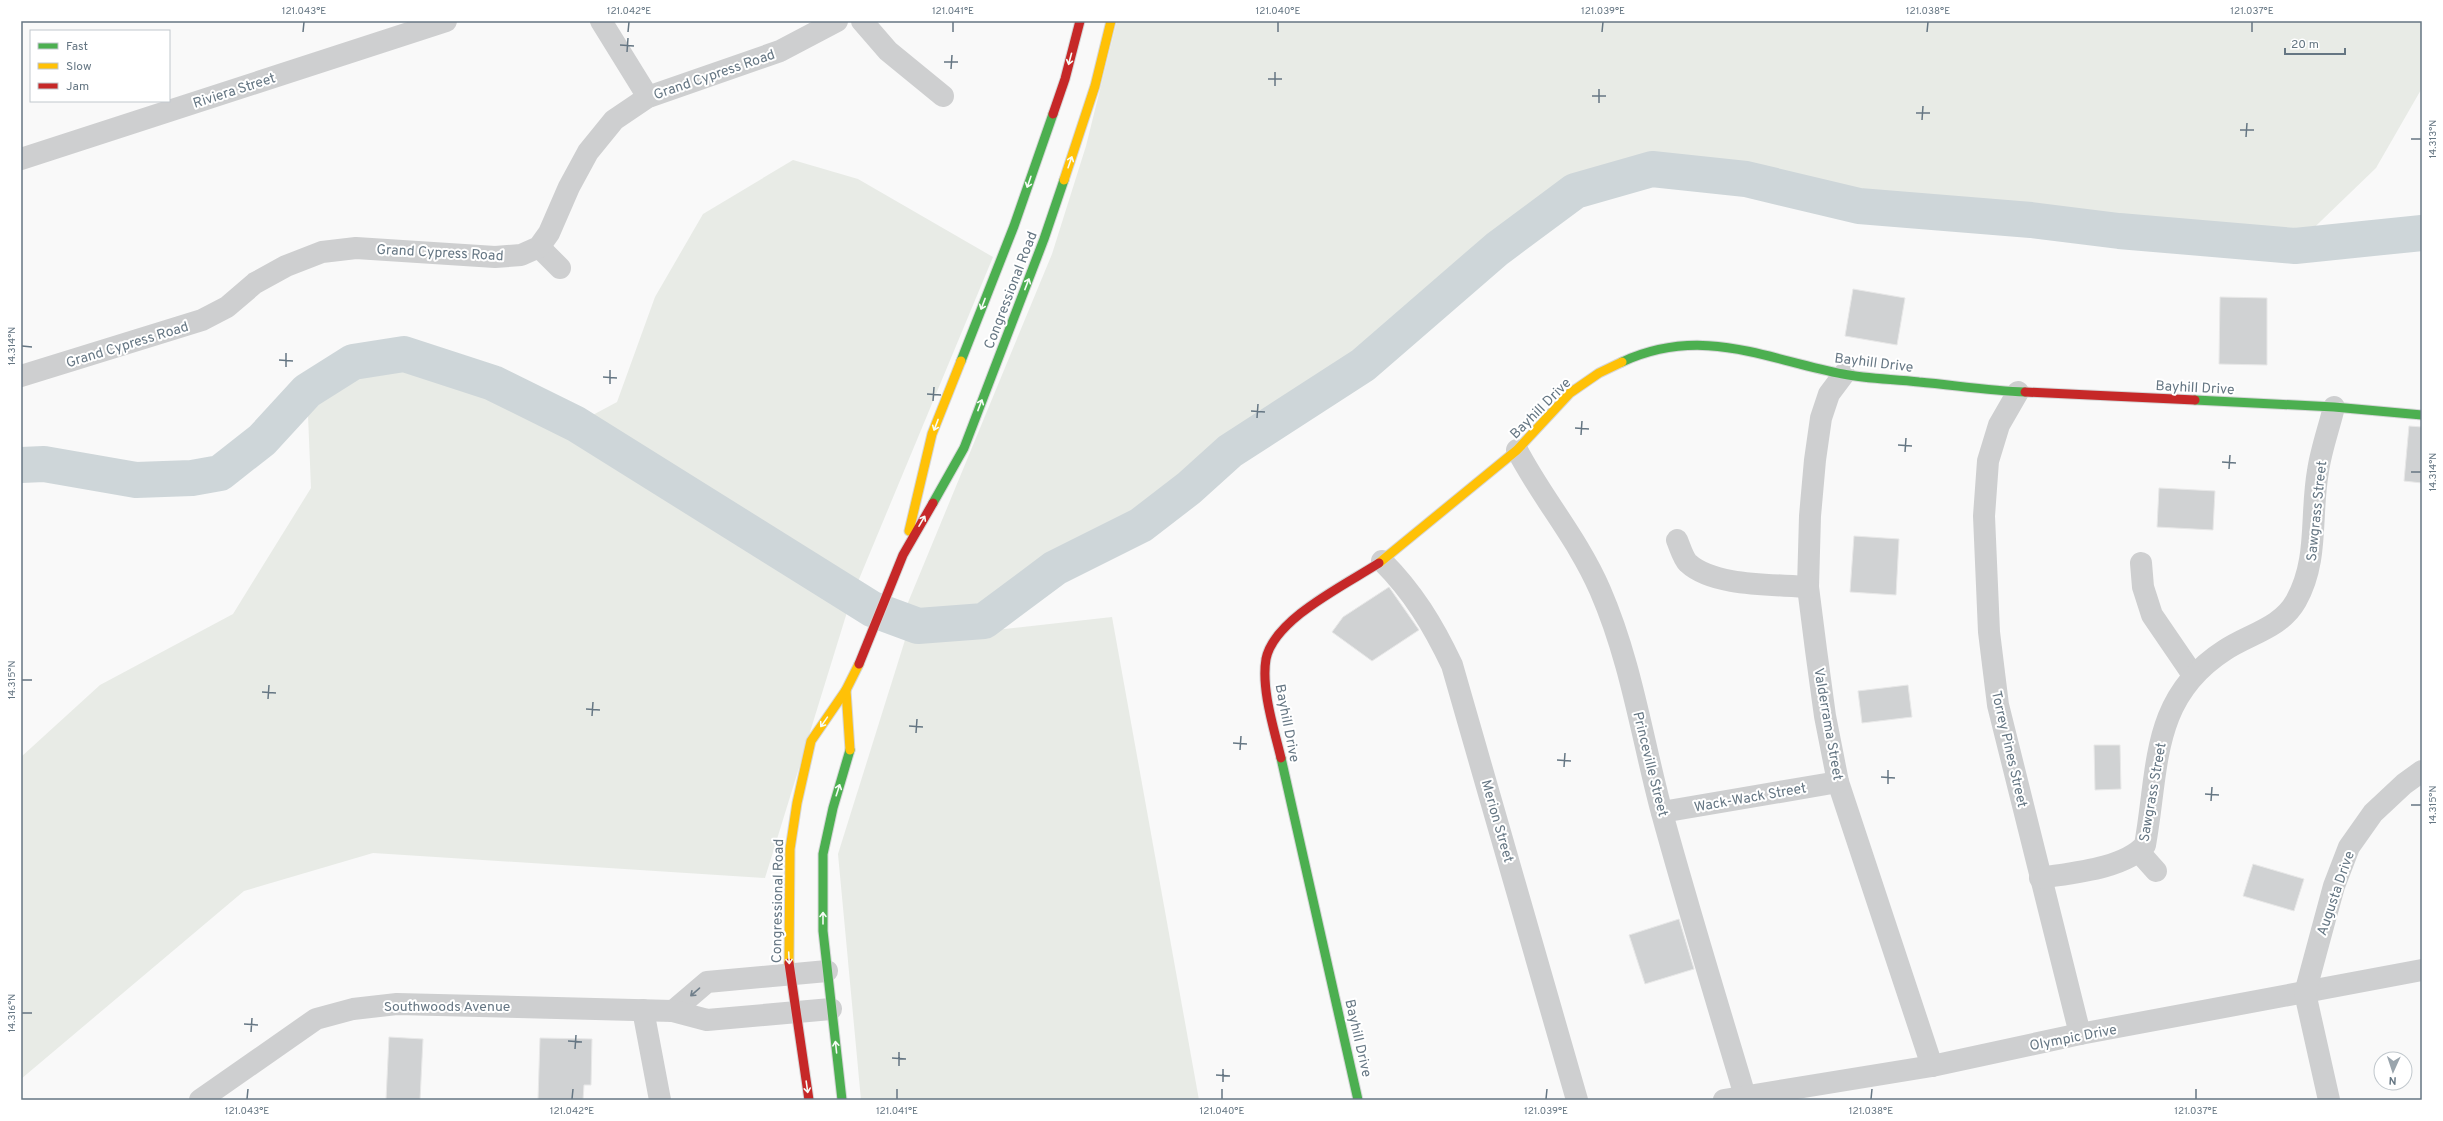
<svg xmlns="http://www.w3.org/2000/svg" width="2443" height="1121" viewBox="0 0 2443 1121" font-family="Overpass,sans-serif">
  <rect width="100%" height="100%" fill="#f9f9f9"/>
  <!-- green -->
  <g fill="#e8ebe6">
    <path d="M1117 21H2422V88L2376 168 2295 246 2119 231 2031 220 1859 206 1746 179 1652 169 1575 191 1497 249 1363 365 1230 451 1189 488 1141 525 1055 568 984 621 921 633 902 617 1052 254 1086 146Z"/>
    <path d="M793 160 858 179 993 257 852 596 765 878 373 853 244 891 21 1079V757L100 685 233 614 311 488 307 391 353 362 404 354 493 383 576 424 617 402 655 297 703 214Z"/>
    <path d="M1112 617 1199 1100H861L838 854 905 640Z"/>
  </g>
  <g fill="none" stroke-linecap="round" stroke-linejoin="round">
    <!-- river -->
    <path stroke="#ced6d9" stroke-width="36" d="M21 465 44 464 136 480 192 478 220 473 262 440 307 391 353 362 404 354 493 383 576 424 872 609 918 626 984 621 1055 568 1141 525 1189 488 1230 451 1363 365 1497 249 1575 191 1652 169 1746 179 1859 206 2031 220 2119 231 2295 246 2422 233"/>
  </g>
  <!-- building -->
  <g fill="#d0d2d3" stroke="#e8e8e8">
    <path d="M1853 289 1905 298 1897 345 1845 336Z"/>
    <path d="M2220 297 2267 298V365L2219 364Z"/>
    <path d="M2409 426 2422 427V483L2404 481Z"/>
    <path d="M2159 488 2215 491 2213 530 2157 527Z"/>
    <path d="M1854 536 1899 539 1896 595 1850 592Z"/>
    <path d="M1389 587 1419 630 1372 661 1332 632 1343 617Z"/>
    <path d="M1908 685 1912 717 1862 723 1858 691Z"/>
    <path d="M2094 745H2120L2121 789 2095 790Z"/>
    <path d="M2253 864 2304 879 2294 911 2243 896Z"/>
    <path d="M1679 919 1694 969 1645 984 1629 935Z"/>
    <path d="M389 1037 423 1039 420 1100H386Z"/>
    <path d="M540 1038 592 1039 591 1085H584L583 1100H538Z"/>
  </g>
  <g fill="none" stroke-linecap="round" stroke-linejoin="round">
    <!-- fast casing -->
    <g stroke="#d5d6d7" stroke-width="11">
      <g id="fast">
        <path d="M961 361 1014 226 1053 114"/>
        <path d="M1622 362C1702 325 1765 359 1843 374 1868 379 1894 379 1919 382 1954 385 1989 391 2025 392"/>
        <path d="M2195 400 2334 407 2422 415"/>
        <path d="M933 503 964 448 1044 239 1064 180"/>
        <path d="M1281 758 1358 1100"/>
        <path d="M842 1100 823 931V854L833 808 850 750"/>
      </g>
    </g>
    <!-- slow casing -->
    <g stroke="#d5d6d7" stroke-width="11">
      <g id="slow">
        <path d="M1064 180 1095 86 1111 21"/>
        <path d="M909 531 932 434 961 361"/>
        <path d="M1379 563 1517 450 1570 393 1599 373 1622 362"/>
        <path d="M846 690 850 750"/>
        <path d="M789 963 790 849 797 803 811 741 846 690 859 664"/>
      </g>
    </g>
    <!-- jam casing -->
    <g stroke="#d5d6d7" stroke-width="11">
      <g id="jam">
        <path d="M1053 114 1065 79 1080 21"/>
        <path d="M2025 392 2195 400"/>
        <path d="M859 664 903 555 933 503"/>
        <path d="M1281 758C1274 729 1261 689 1266 659 1274 619 1345 585 1379 563"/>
        <path d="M789 963 809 1100"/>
      </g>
    </g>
    <!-- street -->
    <g stroke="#cecfd0" stroke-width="22">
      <path d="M601 21 648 97"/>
      <path d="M862 21 888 51 943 96"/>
      <path d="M21 159 446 21"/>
      <path d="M539 247 560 268"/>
      <path d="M1844 374 1829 394 1821 418 1815 460 1810 516 1808 587 1816 650 1825 716 1838 782 1932 1066"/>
      <path d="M21 376 202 320 227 307 255 283 286 266 322 252 356 248 495 257 521 255 539 247 549 233 569 187 588 152 614 120 648 97 780 51 837 21"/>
      <path d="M2018 392 1999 425 1988 461 1984 516 1989 632 1998 705 2080 1034"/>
      <path d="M1517 450C1542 498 1578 539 1600 590 1631 661 1642 738 1662 813 1688 908 1717 1002 1745 1096"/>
      <path d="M1677 540C1680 547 1683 558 1688 563 1714 587 1773 584 1808 587"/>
      <path d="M1382 561C1413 592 1433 625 1452 665L1577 1100"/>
      <path d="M2141 563 2143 587 2152 615 2193 675"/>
      <path d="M1662 812 1838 782"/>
      <path d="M2139 852 2156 871"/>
      <path d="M2040 878C2070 873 2124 869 2145 845 2159 768 2150 698 2225 650 2249 634 2281 628 2296 601 2319 560 2310 516 2318 471 2321 450 2329 428 2334 407"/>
      <path d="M643 1010 660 1100"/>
      <path d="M673 1011 707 982 827 971"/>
      <path d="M200 1100 316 1019 353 1009 397 1004 673 1011 707 1020 831 1009"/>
      <path d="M1724 1100 1932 1066 2080 1034 2422 970"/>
      <path d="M2329 1100 2305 993 2325 919 2334 886 2349 847 2373 813 2404 784 2422 771"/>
    </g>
    <!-- fast -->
    <use href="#fast" stroke="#4caf50" stroke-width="9"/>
    <!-- slow -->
    <use href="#slow" stroke="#ffc107" stroke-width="9"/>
    <!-- jam -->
    <use href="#jam" stroke="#c62828" stroke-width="9"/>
  </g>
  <!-- one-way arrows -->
  <defs><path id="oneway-shaft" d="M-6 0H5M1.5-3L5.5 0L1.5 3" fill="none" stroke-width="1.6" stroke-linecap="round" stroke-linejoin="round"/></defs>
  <g stroke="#f6fbf6">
    <use href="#oneway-shaft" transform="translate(1070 59) rotate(105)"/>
    <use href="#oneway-shaft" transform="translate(1070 162) rotate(-71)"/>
    <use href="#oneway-shaft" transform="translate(1029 182) rotate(109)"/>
    <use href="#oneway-shaft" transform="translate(1027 284) rotate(-69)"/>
    <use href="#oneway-shaft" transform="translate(983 304) rotate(111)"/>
    <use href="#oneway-shaft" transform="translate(980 405) rotate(-69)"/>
    <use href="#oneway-shaft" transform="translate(936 425) rotate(111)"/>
    <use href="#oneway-shaft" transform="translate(922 521) rotate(-60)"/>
    <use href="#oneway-shaft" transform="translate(824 722) rotate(125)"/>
    <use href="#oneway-shaft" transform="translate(838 790) rotate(-72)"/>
    <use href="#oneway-shaft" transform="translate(823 918) rotate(-90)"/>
    <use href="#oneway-shaft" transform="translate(789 958) rotate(87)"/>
    <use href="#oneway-shaft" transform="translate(836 1047) rotate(-96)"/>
    <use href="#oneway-shaft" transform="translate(807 1087) rotate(82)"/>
  </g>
  <use stroke="#707f8b" href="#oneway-shaft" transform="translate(695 992) rotate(139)"/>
  <!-- ticks -->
  <path fill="none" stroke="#657683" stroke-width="1.5" d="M303 32 304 22M628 32 629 22M953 32V22M1278 32V22M1602 32 1603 22M1927 32 1928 22M2252 32V22M620 45 634 46M627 52 628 38M944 62H958M951 69 952 55M1268 79H1282M1275 86V72M1592 96H1606M1599 103V89M1916 113H1930M1922 120 1923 106M2240 130H2254M2246 137 2247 123M2411 139H2421M22 346 32 347M279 360 293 361M286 367V353M603 377 617 378M610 384V370M927 394 941 395M933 401 934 387M1251 411 1265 412M1257 418 1258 404M1575 428 1589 429M1581 435 1582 421M1898 445 1912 446M1905 452 1906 438M2222 462 2236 463M2229 469 2230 455M2411 472H2421M22 680H32M262 692 276 693M268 699 269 685M586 709 600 710M592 716 593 702M909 726 923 727M916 733 917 719M1233 743 1247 744M1240 750 1241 736M1557 760 1571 761M1564 767 1565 753M1881 777 1895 778M1888 784V770M2205 794 2219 795M2211 801 2212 787M2411 805H2421M22 1013H32M244 1024 258 1025M251 1032 252 1018M568 1041 582 1042M575 1049 576 1035M892 1058 906 1059M899 1066V1052M1216 1075 1230 1076M1223 1082V1069M247 1099 248 1089M572 1099 573 1089M897 1099V1089M1222 1099V1089M1546 1099 1547 1089M1871 1099 1872 1089M2196 1099V1089"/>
  <g text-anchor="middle" stroke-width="4" stroke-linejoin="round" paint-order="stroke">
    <!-- street labels -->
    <g font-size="14" fill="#657683" stroke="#fff">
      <text transform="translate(714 74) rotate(-19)" y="5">Grand Cypress Road</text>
      <text transform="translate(234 90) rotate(-18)" y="5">Riviera Street</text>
      <text transform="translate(440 252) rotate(3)" y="5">Grand Cypress Road</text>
      <text transform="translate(1010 290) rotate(-69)" y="5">Congressional Road</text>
      <text transform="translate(127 344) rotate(-17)" y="5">Grand Cypress Road</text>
      <text transform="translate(1874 362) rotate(7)" y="5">Bayhill Drive</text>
      <text transform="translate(2195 387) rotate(3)" y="5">Bayhill Drive</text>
      <text transform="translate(1540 408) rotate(-45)" y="5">Bayhill Drive</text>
      <text transform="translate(2316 511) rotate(-84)" y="5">Sawgrass Street</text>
      <text transform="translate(1288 723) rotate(79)" y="5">Bayhill Drive</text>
      <text transform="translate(1829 724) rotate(80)" y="5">Valderrama Street</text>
      <text transform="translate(2010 749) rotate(77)" y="5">Torrey Pines Street</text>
      <text transform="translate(1651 764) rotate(76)" y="5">Princeville Street</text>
      <text transform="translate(2152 792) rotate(-80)" y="5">Sawgrass Street</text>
      <text transform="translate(1750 797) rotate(-10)" y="5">Wack-Wack Street</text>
      <text transform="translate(1498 821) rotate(74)" y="5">Merion Street</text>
      <text transform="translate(2335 893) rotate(-71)" y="5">Augusta Drive</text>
      <text transform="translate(777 901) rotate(-89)" y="5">Congressional Road</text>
      <text x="447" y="1011">Southwoods Avenue</text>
      <text transform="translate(2073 1037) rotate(-11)" y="5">Olympic Drive</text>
      <text transform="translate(1359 1038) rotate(77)" y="5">Bayhill Drive</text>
    </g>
  </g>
  <!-- border -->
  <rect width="2443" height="1121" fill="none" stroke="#ffffff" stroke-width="44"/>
  <!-- legend -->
  <rect x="30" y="30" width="140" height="72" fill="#ffffff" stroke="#c1c8cd"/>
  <rect x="38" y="43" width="20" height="6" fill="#4caf50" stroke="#c1c8cd"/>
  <text x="66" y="50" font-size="12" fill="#657683">Fast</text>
  <rect x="38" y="63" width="20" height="6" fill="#ffc107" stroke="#c1c8cd"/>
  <text x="66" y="70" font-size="12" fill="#657683">Slow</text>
  <rect x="38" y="83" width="20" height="6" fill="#c62828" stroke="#c1c8cd"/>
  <text x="66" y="90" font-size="12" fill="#657683">Jam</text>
  <!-- north arrow -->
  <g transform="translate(2393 1071) rotate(183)"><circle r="19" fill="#ffffff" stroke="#c1c8cd"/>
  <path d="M0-3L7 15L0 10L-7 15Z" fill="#99a4ac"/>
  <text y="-6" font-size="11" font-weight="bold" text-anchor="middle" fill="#657683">N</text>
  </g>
  <!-- scale -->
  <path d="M2285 48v6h60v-6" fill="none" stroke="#657683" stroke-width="2"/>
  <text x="2291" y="48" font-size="12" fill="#657683" stroke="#ffffff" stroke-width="3" paint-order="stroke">20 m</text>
  <rect x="22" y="22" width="2399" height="1077" fill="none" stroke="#657683" stroke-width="1.5"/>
  <g font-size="10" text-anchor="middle" fill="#657683">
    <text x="304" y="14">121.043°E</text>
    <text x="629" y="14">121.042°E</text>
    <text x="953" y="14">121.041°E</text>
    <text x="1278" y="14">121.040°E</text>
    <text x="1603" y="14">121.039°E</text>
    <text x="1928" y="14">121.038°E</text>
    <text x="2252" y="14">121.037°E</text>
    <text transform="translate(2432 139) rotate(-90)" y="4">14.313°N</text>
    <text transform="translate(11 346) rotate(-90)" y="4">14.314°N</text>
    <text transform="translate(2432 472) rotate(-90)" y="4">14.314°N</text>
    <text transform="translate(11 680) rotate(-90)" y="4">14.315°N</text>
    <text transform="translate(2432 805) rotate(-90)" y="4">14.315°N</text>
    <text transform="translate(11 1013) rotate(-90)" y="4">14.316°N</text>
    <text x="247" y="1114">121.043°E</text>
    <text x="572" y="1114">121.042°E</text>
    <text x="897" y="1114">121.041°E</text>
    <text x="1222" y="1114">121.040°E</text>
    <text x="1546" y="1114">121.039°E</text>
    <text x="1871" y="1114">121.038°E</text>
    <text x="2196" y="1114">121.037°E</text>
  </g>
</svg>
